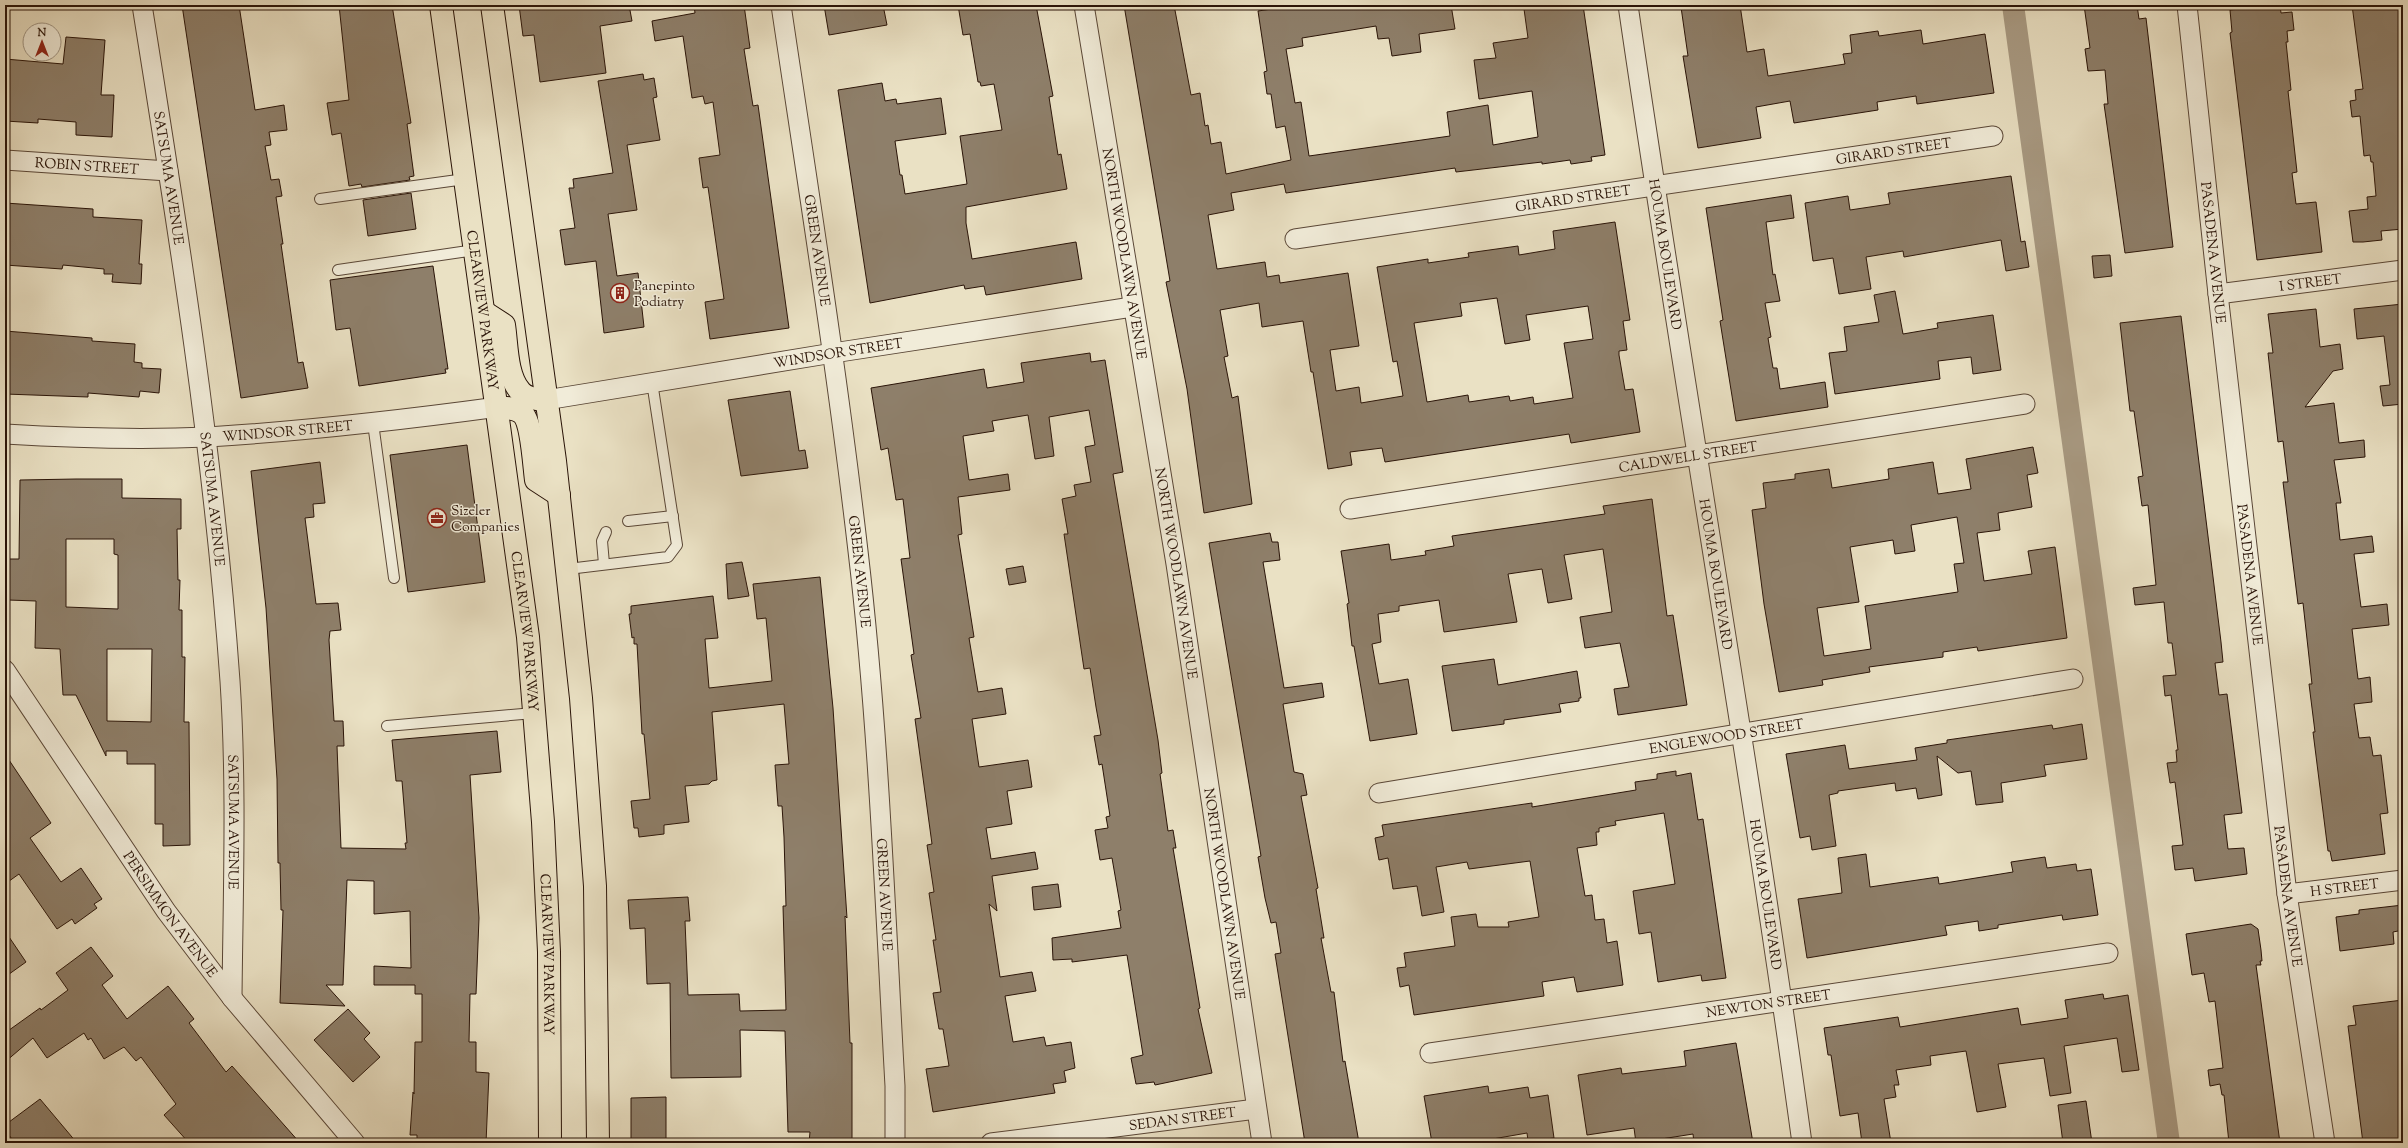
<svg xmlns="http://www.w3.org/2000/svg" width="2408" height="1148" viewBox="0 0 2408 1148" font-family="'Sorts Mill Goudy',serif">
  <rect width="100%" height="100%" fill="#eae1c4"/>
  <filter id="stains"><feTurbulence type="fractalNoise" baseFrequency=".005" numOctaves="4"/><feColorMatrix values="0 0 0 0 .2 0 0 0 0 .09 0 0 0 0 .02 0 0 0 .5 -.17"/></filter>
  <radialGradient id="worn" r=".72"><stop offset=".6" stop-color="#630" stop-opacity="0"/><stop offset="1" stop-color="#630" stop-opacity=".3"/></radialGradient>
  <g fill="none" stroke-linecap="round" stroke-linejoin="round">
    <!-- canal -->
    <path stroke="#a99b84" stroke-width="22" d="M2013 5 2169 1143"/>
  </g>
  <!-- building -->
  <g fill="#8e7f6a" stroke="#2a1408" fill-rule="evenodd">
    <path d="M182 5H239L255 110 284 105 287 130 269 132 271 145 265 146 271 180 279 179 282 196 276 197 283 244H281L298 363 303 362 308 388 241 398Z"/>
    <path d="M339 5H392L411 123 407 124 414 176 409 177 410 180 362 187 361 184 349 186 341 133 332 135 327 103 349 100Z"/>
    <path d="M519 5H629L632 21 600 26 606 73 540 82 534 35 523 36Z"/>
    <path d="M694 5H744L750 48 744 49 753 106 758 105 789 328 710 339 705 302 724 299 708 187 703 188 699 158 720 155 713 102 705 104 703 96 692 98 683 36 655 41 652 21 695 13Z"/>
    <path d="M824 5H883L887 25 829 35Z"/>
    <path d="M958 5H1036L1053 96 1049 97 1058 155 1061 154 1067 189 966 207V223L972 259 1076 242 1082 279 986 295 984 286 965 289 964 285 870 303 838 90 882 83 885 101 896 99 897 104 941 98 946 134 895 141 900 175H902L905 194 967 184 960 136 1002 130 994 84 981 86 980 82H978L970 34 963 35Z"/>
    <path d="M1124 5H1174L1191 95 1200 93 1205 126 1208 125 1211 144 1221 142 1226 174 1291 160 1285 126 1276 128 1271 94H1267L1264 72 1267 71 1258 11 1299 5H1451L1455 29 1419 34 1421 52 1392 56 1389 38 1378 39 1376 26 1302 38 1303 46 1286 49 1295 103 1301 102 1309 156 1450 136 1447 112 1488 105 1493 145 1538 137 1532 91 1479 99 1474 60 1496 58 1493 43 1528 38 1524 9 1553 5H1583L1605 155 1591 157 1592 161 1571 164 1570 160 1542 164V162L1456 172 1455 168 1286 193 1284 184 1231 193 1234 210 1208 215 1217 269 1265 262 1267 277 1279 275 1280 283 1348 273 1359 346 1330 350 1336 391 1359 387 1361 403 1403 396 1397 361 1393 362 1377 267 1428 259V263L1469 257 1468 253 1518 246 1519 255 1555 249 1553 231 1615 222 1630 320 1623 321 1627 350 1619 351V355L1625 390 1633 389 1640 432 1571 443 1569 434 1385 462 1382 448 1350 452 1352 465 1328 469 1313 372H1311L1303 321 1262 327 1259 303 1220 310 1228 356 1224 357 1232 398 1238 396 1252 504 1204 513 1187 389 1166 282 1170 281ZM1497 298 1505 344 1530 340 1526 315 1588 306 1593 339 1564 343 1573 398 1534 404 1533 397 1510 401 1509 396 1469 402 1468 395 1427 402 1414 323 1462 316 1460 303Z"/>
    <path d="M1692 5H1740L1747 52 1764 49 1768 76 1845 64 1843 54 1852 53 1850 35 1878 31 1879 36 1921 30 1923 44 1985 34 1994 93 1917 104 1916 96 1877 102 1878 110 1794 123 1790 101 1756 107 1761 138 1698 148 1683 56H1688L1681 7Z"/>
    <path d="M2084 5H2137L2139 19 2146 18 2173 247 2125 253 2104 104H2108L2105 70 2088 71 2085 49 2090 48Z"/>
    <path d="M2269 5H2280L2281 13 2292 12 2294 30 2287 31 2288 42H2286L2291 90 2288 91 2297 172 2292 173 2296 204 2316 202 2322 252 2257 260 2230 33 2232 32 2230 10Z"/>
    <path d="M2352 5H2402L2403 14V229L2381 231 2382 240 2363 242H2353L2349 211 2368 209 2367 197 2376 196 2373 162H2371L2370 155 2364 156 2360 116 2352 117 2350 101 2356 100 2355 90 2363 89Z"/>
    <path d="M66 37 105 40 101 95H114L112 137 76 135V122L38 119V123L5 121V59L63 64Z"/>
    <path d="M643 74 644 80 654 78 657 97 653 98 660 140 627 145 637 210 608 214 617 276 638 273 644 327 604 333 596 261 565 265 560 230 575 228 569 188H574L573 179 613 173 598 81Z"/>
    <path d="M2011 176 2021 242 2025 241 2029 267 2006 271 2001 240 1904 257 1903 251 1866 257 1871 289 1839 294 1833 258 1813 261 1805 203 1848 196 1850 210 1890 204 1888 193Z"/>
    <path d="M411 193 416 229 368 236 363 200Z"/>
    <path d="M1791 195 1794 218 1766 222 1773 275 1775 274 1780 301 1765 303 1771 337 1768 338 1773 368H1777L1780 389 1825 382 1828 407 1736 421 1720 321 1723 320 1706 208Z"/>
    <path d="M5 203 93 209V217L142 220 139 264H142L141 284 112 282 113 274H104V269L63 265 62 269 5 265Z"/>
    <path d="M2110 255 2112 276 2094 278 2092 256Z"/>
    <path d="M433 266 448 369H445L446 373 359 386 350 328 336 330 330 280Z"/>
    <path d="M1895 291 1903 334 1938 328 1937 323 1993 315 2001 370 1973 374 1971 357 1938 361 1940 379 1835 394 1829 353 1847 351 1844 327 1879 322 1874 295Z"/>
    <path d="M2403 304V404L2383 406 2380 386 2390 385 2384 336 2357 339 2354 309Z"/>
    <path d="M2316 309 2320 347 2340 344 2343 369 2333 371 2305 407 2334 403 2339 443 2364 440 2365 457 2334 460 2341 503H2336L2340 540 2372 536 2374 552 2354 554 2361 607 2387 604 2389 625 2352 629 2358 679 2370 677 2372 702 2354 704 2359 738 2370 737 2373 756 2381 755 2388 813 2380 814 2385 854 2332 861 2330 851H2328L2313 732H2315L2309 684H2312L2303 603 2298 604 2283 482H2288L2283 441 2278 442 2268 353H2273L2268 314Z"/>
    <path d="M2181 316 2221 642 2223 662 2215 663 2219 695 2227 694 2242 813 2224 815 2228 849 2244 848 2247 874 2195 881 2193 868 2175 870 2172 846 2183 845 2175 782 2170 783 2167 763 2177 762 2176 750H2178L2171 695 2165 696 2163 676 2176 675 2172 643H2168L2164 602 2135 605 2133 588 2156 585 2148 505 2142 506 2138 477 2143 476 2134 411H2130L2120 323Z"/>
    <path d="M5 331 92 338V341L135 344 134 362 142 363V368L161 369 159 393 140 391 139 397 88 393V397L5 394Z"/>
    <path d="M1090 353 1091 362 1105 360 1123 472 1113 474 1158 740 1162 773 1160 774 1168 831 1173 830 1176 848H1173L1200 1008 1198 1009 1212 1073 1155 1085 1154 1082 1136 1084 1131 1058 1143 1055 1127 955 1072 962V959L1053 960 1052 938 1121 928 1118 911 1121 910 1112 858 1100 860 1095 830 1108 828 1106 817 1110 816 1102 764 1099 765 1094 736 1101 735 1096 707 1090 668 1084 669 1064 534H1068L1062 499 1076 496 1074 485 1091 482 1085 447 1095 445 1089 410 1049 417 1054 456 1035 459 1028 415 992 421 994 431 963 436 969 480 1008 474 1010 490 958 497 962 534 958 535 974 637 969 638 978 692 1002 688 1006 714 972 719 979 767 1028 760 1032 787 1007 791 1012 824 986 828 991 859 1035 852 1038 869 992 876 997 911 989 904 1000 977 1032 972 1036 991 1005 996 1013 1042 1044 1037 1046 1046 1071 1042 1075 1068 1064 1071 1066 1082 1053 1084 1055 1093 933 1112 926 1069 949 1066 943 1029H939L933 993 941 992 933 940H936L929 893 934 892 927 845 932 844 915 719 921 718 911 655 914 654 901 559 910 558 903 499 896 500 888 448 881 450 871 388 984 369 987 388 1024 382 1021 363Z"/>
    <path d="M790 391 799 451 805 450 808 468 741 476 728 400Z"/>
    <path d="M467 445 485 582 408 592 390 455Z"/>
    <path d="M2033 447 2038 473 2027 475 2032 507 1998 513 2000 530 1977 533 1984 581 2032 574 2028 551 2055 547 2067 638 1978 651 1977 647 1943 652V657L1869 667 1870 672 1822 680 1823 685 1779 692 1764 604 1752 510 1766 508 1763 483 1795 479V474L1829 469 1832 488 1889 479 1888 469 1933 462 1938 494 1971 489 1966 459ZM1957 517 1964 563 1954 564 1958 592 1865 606 1871 649 1824 656 1817 608 1859 602 1850 547 1893 540 1895 554 1915 551 1911 525Z"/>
    <path d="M320 462 325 503 313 504 314 517 305 518 316 604 338 603 341 630 330 631 329 640 334 721H343L344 746H337L341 848 406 849 405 843H407L402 781H396L392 740 497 731 501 772 470 775 479 918 476 994H470L469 1042H476V1072L489 1073 486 1143H417V1135H410L413 1092 414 1094 415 1042H422V994H415V985H374V966L411 968 410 911 374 914V881L347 880 343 985H326L345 1006 280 1003 283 910H281L280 863H278L277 779 266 608 251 471Z"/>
    <path d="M76 479H122V498L181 499V529H177L178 580H180L179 610H182V657H185L184 722H189L190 845 163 846V824H155V764H127V751H106V756L76 695H63L60 649 35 648 36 601 8 600 9 559H19L20 480ZM66 539H114V554L118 555V609L66 607ZM107 649H152L151 722 107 721Z"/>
    <path d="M1652 499 1667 616 1673 615 1687 705 1618 715 1614 689 1629 687 1620 643 1585 648 1580 617 1612 612 1603 549 1564 555 1572 599 1548 603 1542 569 1508 574 1517 622 1444 632 1439 600 1399 606V611L1378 614 1381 642 1372 644 1379 684 1408 679 1417 734 1370 741 1354 646H1352L1347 604 1349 603 1341 551 1389 544 1391 560 1426 555 1425 551 1454 546 1452 536 1605 514 1603 506Z"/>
    <path d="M1270 533 1272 542H1278L1280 560 1263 562 1284 688 1322 683 1324 697 1283 704 1294 772 1303 774 1307 795 1301 796 1318 888 1316 889 1324 938H1321L1331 992H1334L1343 1062 1345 1061 1359 1143H1305L1275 954 1281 953 1276 922 1271 923 1265 898 1258 857 1261 856 1209 543Z"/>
    <path d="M742 562 749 596 728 599 726 564Z"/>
    <path d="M1023 566 1026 582 1009 585 1006 569Z"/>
    <path d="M820 577 833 708 847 918 845 916 850 1043H852V1143H809L810 1132H788L785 1031 740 1030 741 1077 671 1078 670 983 647 984 645 928 630 929 628 900 688 897 690 921H685L688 995 739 994 740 1011 786 1010 783 906H786L784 837 782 806H778L775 765 789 764 784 704 712 712 717 780 712 781 709 784 685 786 689 822 664 825V834L639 837 638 828H634L631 801 650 799 644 734H642L637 644H634V637L632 638 629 614H631V606L713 596 718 638 705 639 709 688 772 681 766 618 757 619 753 584Z"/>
    <path d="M1494 659 1498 685 1577 671 1581 698H1579V701L1559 704 1561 712 1504 720V724L1452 731 1442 666Z"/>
    <path d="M2082 724 2087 759 2044 765 2046 776 2001 783 2003 802 1976 805 1971 771 1958 773 1937 756 1942 795 1918 799 1916 788 1896 791 1895 783 1838 791V793L1829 795 1836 846 1812 850 1810 836 1800 838 1786 754 1845 745 1849 769 1917 760 1915 748 1947 743V740L2052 725 2053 729Z"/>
    <path d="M5 754 51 823 30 838 61 882 81 868 102 899 94 904 97 908 75 924 72 919 57 929 19 874 5 884Z"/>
    <path d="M1676 771V776L1691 773 1698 820 1703 819 1726 978 1702 981 1701 975 1658 982 1651 932 1639 934 1633 891 1675 884 1664 813 1615 821 1616 825 1599 828V832H1596L1597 845 1577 848 1585 896 1592 895 1595 920 1604 919 1607 943 1617 941 1623 985 1577 992 1574 977 1542 982 1544 996 1414 1015 1409 985 1400 987 1397 968 1406 967 1404 953 1455 946 1451 917 1476 914 1478 927H1509L1508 922 1539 917 1530 861 1469 869 1467 862 1436 867 1444 912 1422 916 1417 886 1393 889 1388 858 1379 860 1375 838 1384 836 1382 825 1532 803V807L1636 790 1635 782 1657 779V774Z"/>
    <path d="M1866 854 1870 887 1938 877 1939 884 2013 872 2011 862 2045 857 2047 868 2076 864 2077 871 2091 869 2098 915 2063 920 2062 915 1998 925V928L1979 931 1978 921 1945 926 1947 935 1807 958 1798 899 1842 893 1838 858Z"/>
    <path d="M1058 884 1061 907 1034 910 1032 887Z"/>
    <path d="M2403 905V930L2393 932 2394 944 2340 951 2336 917 2359 914V910Z"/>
    <path d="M2251 924 2258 929 2261 950 2262 961H2260L2261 965H2256L2280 1143H2229L2224 1095H2222L2220 1084 2210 1086 2208 1070 2223 1068 2215 1001 2209 1002 2204 973 2192 975 2186 934Z"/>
    <path d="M5 931 26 962 5 977Z"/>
    <path d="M91 947 113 976 102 985 127 1019 168 986 194 1019 189 1023 226 1072 232 1066 300 1143H189L164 1115 176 1104 141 1057 136 1061 124 1047 104 1059 91 1038 88 1040 84 1033 47 1058 33 1038 5 1062V1033L40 1008 41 1010 68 990 56 973Z"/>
    <path d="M2103 994 2104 999 2128 995 2139 1070 2122 1072 2117 1038 2064 1046 2071 1093 2050 1096 2044 1058 1998 1064 2006 1107 1977 1112 1966 1051 1930 1056 1931 1065 1896 1070 1899 1085H1894L1896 1097 1884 1099 1891 1143H1862L1858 1113 1840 1116 1831 1055H1828L1824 1028 1898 1017 1900 1027 2018 1008 2021 1025 2068 1018 2065 1000Z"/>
    <path d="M2403 1000V1043H2401L2403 1061V1143H2363L2348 1026 2356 1025 2353 1006Z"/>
    <path d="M348 1009 370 1033 364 1039 380 1057 353 1082 314 1040Z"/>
    <path d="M1736 1043 1753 1143H1694L1693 1134 1636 1143 1634 1128 1587 1135 1578 1075 1621 1068 1622 1074 1686 1066 1684 1051Z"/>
    <path d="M1488 1086 1489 1093 1528 1087 1530 1098 1548 1095 1554 1138 1528 1141 1527 1133 1487 1140 1488 1143H1432L1424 1096Z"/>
    <path d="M666 1097V1143H631V1098Z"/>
    <path d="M40 1099 77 1143H15L5 1130V1125Z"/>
    <path d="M2086 1101 2092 1143H2063L2058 1105Z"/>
  </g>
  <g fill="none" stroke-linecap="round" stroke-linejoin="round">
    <!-- service casing -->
    <g stroke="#5a4737" stroke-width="12">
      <g id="service">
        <path d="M320 199 465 179"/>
        <path d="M338 270 475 250"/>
        <path d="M373 423 394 578"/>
        <path d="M628 521 673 516"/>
        <path d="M604 564 602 541 606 532"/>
        <path d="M568 569 668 557 677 545 652 382"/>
        <path d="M387 726 534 713"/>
      </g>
    </g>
    <!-- minor casing -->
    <g stroke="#5a4737" stroke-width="21">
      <g id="minor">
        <path id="s1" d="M142 5C178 230 214 454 230 681 237 787 233 892 232 998"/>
        <path id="s2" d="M781 5C808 187 837 369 858 551 879 729 885 908 895 1086V1143"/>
        <path id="s3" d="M1084 5 1176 564 1262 1143"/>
        <path id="s4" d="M1628 5C1683 385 1750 763 1802 1143"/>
        <path id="s5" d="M2187 5 2218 294 2287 894 2325 1143"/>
        <path id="s6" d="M5 160 168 171"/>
        <path id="s7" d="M1295 239 1993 136"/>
        <path id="s8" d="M2218 294 2403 270"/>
        <path id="s9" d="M546 400 833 353 1132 307"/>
        <path id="s10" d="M5 434C72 438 141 440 208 437 305 431 402 420 498 407"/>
        <path id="s11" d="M1350 509 2025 404"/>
        <path id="s12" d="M5 670 166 911 232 998 355 1143"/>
        <path id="s13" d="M1379 793 2073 679"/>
        <path id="s14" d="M2287 894 2403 880"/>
        <path id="s15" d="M1430 1053 2108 953"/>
        <path id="s16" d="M991 1143 1256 1109"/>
      </g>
    </g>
    <!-- trunk casing -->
    <g stroke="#2a1408" stroke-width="24">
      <g id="trunk">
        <path id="s17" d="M441 5 528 637 543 822 549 952 550 1143"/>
        <path d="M492 5 555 461 581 698 595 886 598 1143"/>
        <path d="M484 312 504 325C507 344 506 375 520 391 526 399 537 399 546 400"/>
        <path d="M498 407C506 408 515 408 522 413 532 422 534 466 536 480L559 495"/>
      </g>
    </g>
    <!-- service -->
    <use href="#service" stroke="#f1ecd9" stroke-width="10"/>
    <!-- minor -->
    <use href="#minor" stroke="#f1ecd9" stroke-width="19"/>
    <!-- trunk -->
    <use href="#trunk" stroke="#eae1c4" stroke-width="22"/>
  </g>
  <!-- icons -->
  <defs>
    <g id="building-ring" transform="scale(1)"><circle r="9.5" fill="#f1ecd9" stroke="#8f2418" stroke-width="1.5"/><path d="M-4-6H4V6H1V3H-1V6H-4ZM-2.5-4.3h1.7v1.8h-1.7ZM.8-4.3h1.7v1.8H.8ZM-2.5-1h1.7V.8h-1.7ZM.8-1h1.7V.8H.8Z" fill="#8f2418"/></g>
    <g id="office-ring" transform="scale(1)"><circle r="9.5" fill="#f1ecd9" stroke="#8f2418" stroke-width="1.5"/><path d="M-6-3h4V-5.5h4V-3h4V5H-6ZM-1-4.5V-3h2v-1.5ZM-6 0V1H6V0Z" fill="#8f2418"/></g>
  </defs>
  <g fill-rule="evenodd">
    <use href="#building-ring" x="620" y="293"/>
    <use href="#office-ring" x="437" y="518"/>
  </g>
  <g text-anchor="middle" stroke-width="3" stroke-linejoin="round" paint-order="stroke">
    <!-- street labels -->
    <g font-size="14" fill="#2a1408" stroke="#f1ecd9">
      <text dy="5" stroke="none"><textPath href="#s7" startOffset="605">GIRARD STREET</textPath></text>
      <text dy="5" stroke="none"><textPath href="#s6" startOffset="82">ROBIN STREET</textPath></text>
      <text dy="5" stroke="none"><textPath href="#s1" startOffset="175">SATSUMA AVENUE</textPath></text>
      <text dy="5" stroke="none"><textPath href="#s7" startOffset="281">GIRARD STREET</textPath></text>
      <text dy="5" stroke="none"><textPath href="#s2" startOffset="248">GREEN AVENUE</textPath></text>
      <text dy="5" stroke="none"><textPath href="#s5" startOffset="249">PASADENA AVENUE</textPath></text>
      <text dy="5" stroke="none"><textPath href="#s3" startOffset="252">NORTH WOODLAWN AVENUE</textPath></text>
      <text dy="5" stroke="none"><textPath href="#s4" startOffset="252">HOUMA BOULEVARD</textPath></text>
      <text dy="5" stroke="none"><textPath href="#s8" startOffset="93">I STREET</textPath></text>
      <text dy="5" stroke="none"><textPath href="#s17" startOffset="308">CLEARVIEW PARKWAY</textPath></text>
      <text dy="5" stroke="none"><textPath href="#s9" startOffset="296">WINDSOR STREET</textPath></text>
      <text dy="5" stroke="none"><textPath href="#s10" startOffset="283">WINDSOR STREET</textPath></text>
      <text dy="5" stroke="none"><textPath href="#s11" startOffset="342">CALDWELL STREET</textPath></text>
      <text dy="5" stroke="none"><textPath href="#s1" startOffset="499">SATSUMA AVENUE</textPath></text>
      <text dy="5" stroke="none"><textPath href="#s2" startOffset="572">GREEN AVENUE</textPath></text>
      <text dy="5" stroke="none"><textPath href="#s3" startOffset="576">NORTH WOODLAWN AVENUE</textPath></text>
      <text dy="5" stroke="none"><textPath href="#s4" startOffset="576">HOUMA BOULEVARD</textPath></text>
      <text dy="5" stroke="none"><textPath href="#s5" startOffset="573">PASADENA AVENUE</textPath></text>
      <text dy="5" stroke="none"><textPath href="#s17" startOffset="632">CLEARVIEW PARKWAY</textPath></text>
      <text dy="5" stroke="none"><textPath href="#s13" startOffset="352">ENGLEWOOD STREET</textPath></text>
      <text dy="5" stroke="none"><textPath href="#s1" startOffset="823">SATSUMA AVENUE</textPath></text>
      <text dy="5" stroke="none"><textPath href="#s14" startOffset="58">H STREET</textPath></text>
      <text dy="5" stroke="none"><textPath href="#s3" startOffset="900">NORTH WOODLAWN AVENUE</textPath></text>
      <text dy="5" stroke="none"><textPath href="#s4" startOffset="900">HOUMA BOULEVARD</textPath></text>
      <text dy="5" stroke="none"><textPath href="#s2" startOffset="896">GREEN AVENUE</textPath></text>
      <text dy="5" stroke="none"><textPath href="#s5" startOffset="897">PASADENA AVENUE</textPath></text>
      <text dy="5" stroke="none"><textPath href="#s12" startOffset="295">PERSIMMON AVENUE</textPath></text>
      <text dy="5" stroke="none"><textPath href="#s17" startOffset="956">CLEARVIEW PARKWAY</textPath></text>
      <text dy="5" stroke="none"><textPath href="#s15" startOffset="342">NEWTON STREET</textPath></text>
      <text dy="5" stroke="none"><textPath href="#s16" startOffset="193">SEDAN STREET</textPath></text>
    </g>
    <!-- poi labels -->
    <g font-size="14" fill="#2a1408" stroke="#f1ecd9" text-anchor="start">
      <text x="634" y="290">Panepinto<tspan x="634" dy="16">Podiatry</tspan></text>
      <text x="451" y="515">Sizeler<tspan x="451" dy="16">Companies</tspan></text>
    </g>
  </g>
  <!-- margin -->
  <rect width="2408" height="1148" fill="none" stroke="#eae1c4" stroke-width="20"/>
  <rect x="6" y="6" width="2396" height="1136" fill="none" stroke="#2a1408" stroke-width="2"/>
  <rect x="10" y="10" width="2388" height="1128" fill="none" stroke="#2a1408"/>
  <!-- north arrow -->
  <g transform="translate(42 42)"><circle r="19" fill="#f1ecd9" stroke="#a19685"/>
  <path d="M0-3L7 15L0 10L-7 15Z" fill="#8f2418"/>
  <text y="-6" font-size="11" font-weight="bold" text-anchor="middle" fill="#2a1408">N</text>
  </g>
  <rect width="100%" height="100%" filter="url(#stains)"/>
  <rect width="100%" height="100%" fill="url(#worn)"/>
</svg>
